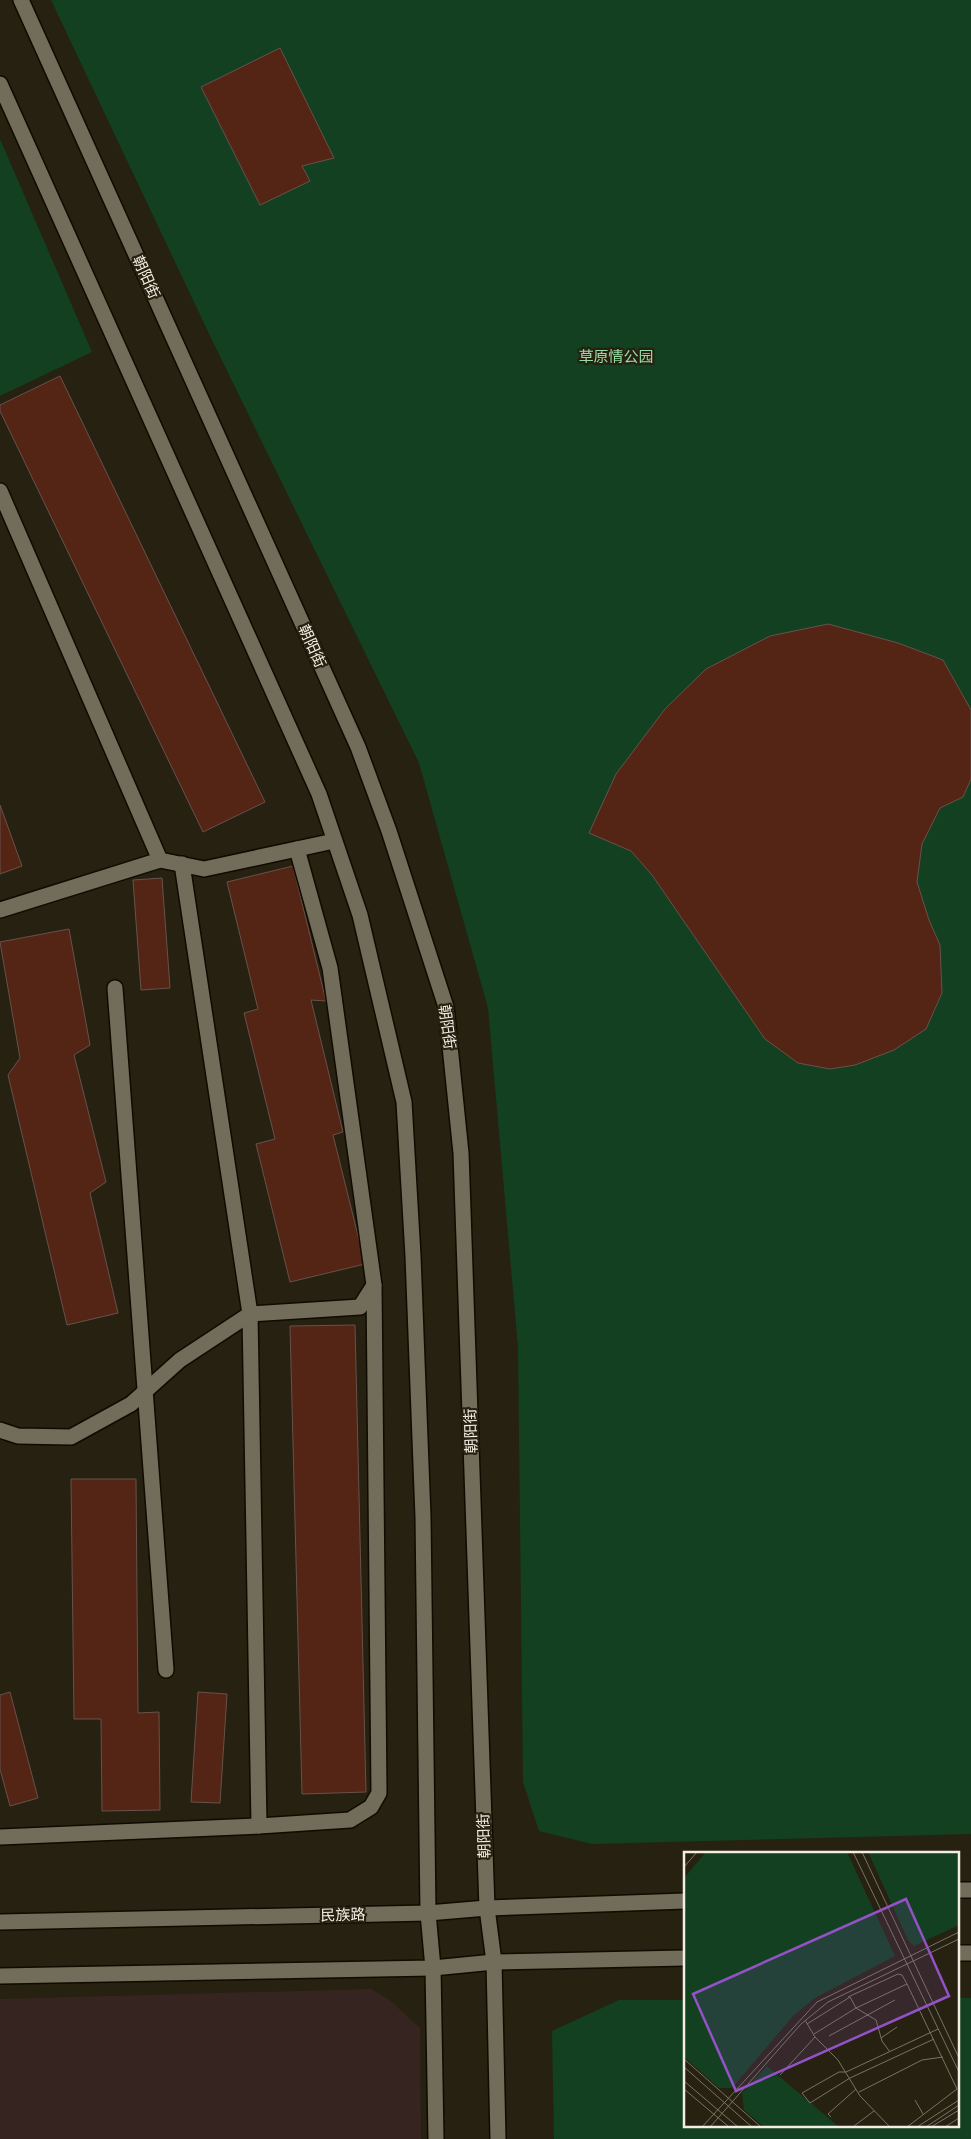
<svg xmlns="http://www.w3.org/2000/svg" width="971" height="2139" viewBox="0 0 971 2139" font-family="Figtree,'Noto Sans SC',sans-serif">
  <rect width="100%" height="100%" fill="#272111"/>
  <!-- commercial -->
  <path fill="#362420" d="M371 1989 391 2001 420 2028 421 2139H0V1999Z"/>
  <!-- green -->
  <g fill="#124021">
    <path d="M51 0H971V1834L592 1844 539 1831 523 1782 518 1347 488 1008 419 763 211 338Z"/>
    <path d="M0 139 92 352 0 396Z"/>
    <path d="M957 1998H971V2139H554L552 2031 619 2000H685V2125H957Z"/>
  </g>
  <!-- building -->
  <g fill="#542415" stroke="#67524c">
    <path d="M280 48 334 158 302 166 310 181 260 205 201 87Z"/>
    <path d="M60 376 265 802 203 832 0 411V405Z"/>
    <path d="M828 624 898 643 943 660 971 710V779L963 797 940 808 922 844 917 882 929 920 940 945 942 993 926 1029 894 1050 855 1065 830 1069 798 1063 765 1039 652 875 631 851 589 833 616 774 665 709 706 669 770 636Z"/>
    <path d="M0 805 22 866 0 874Z"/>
    <path d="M293 866 326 1001 311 1000 343 1132 333 1135 365 1264 290 1282 256 1144 275 1139 244 1013 258 1009 227 882Z"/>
    <path d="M162 878 170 988 141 990 133 880Z"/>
    <path d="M69 929 90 1045 74 1055 106 1182 90 1193 118 1313 67 1325 8 1075 20 1058 0 942Z"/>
    <path d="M355 1325 366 1792 302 1794 290 1326Z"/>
    <path d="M71 1479H136L138 1713 159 1712 160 1810 102 1811 101 1719H74Z"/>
    <path d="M10 1692 38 1798 10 1806 0 1769V1695Z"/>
    <path d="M198 1692 227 1694 220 1803 191 1802Z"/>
  </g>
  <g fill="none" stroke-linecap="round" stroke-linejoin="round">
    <!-- minor casing -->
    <g stroke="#100b01" stroke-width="18">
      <g id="minor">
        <path d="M0 491 160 860"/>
        <path d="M182 864 250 1314 360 1307 374 1285 330 968 297 849"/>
        <path d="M0 910 160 860 204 869 334 841"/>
        <path d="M115 988 166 1670"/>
        <path d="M250 1314 259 1826 350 1820 371 1807 379 1793 374 1285"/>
        <path d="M0 1430 18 1436 71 1437 131 1404 180 1360 250 1314"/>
        <path d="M0 1837 259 1826"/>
      </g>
    </g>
    <!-- tertiary casing -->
    <g stroke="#100b01" stroke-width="18">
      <g id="tertiary">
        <path d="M21 0 358 747 389 831 446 1007 461 1153 487 1908 494 1962 498 2139"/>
        <path d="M0 84 319 794 360 915 404 1102 413 1256 423 1517 428 1913 433 1968 436 2139"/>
        <path d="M957 1890H971"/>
        <path d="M0 1922 428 1913 487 1908 685 1901"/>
        <path d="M957 1953H971"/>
        <path d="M0 1976 433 1968 494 1962 685 1958"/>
      </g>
    </g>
    <!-- minor -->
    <use href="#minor" stroke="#726c5a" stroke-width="15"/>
    <!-- tertiary -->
    <use href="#tertiary" stroke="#726c5a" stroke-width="15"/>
  </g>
  <g text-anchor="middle" stroke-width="4.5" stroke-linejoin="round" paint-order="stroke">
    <!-- street labels -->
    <g font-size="15" fill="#f2eee3" stroke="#272111">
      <text transform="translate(146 277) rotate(66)" y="5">朝阳街</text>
      <text transform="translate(312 646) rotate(66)" y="5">朝阳街</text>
      <text transform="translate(447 1027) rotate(82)" y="5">朝阳街</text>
      <text transform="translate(471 1431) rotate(-92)" y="5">朝阳街</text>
      <text transform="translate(484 1836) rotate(-92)" y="5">朝阳街</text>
      <text transform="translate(343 1915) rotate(-1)" y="5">民族路</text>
    </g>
    <!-- park labels -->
    <g font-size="15" fill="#95dda5" stroke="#272111">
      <text x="616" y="362">草原情公园</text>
    </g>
  </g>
  <!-- overview -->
  <g transform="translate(684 1852)">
    <rect width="275" height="275" fill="#272111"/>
    <path d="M22 0H163L211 104 131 146 110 163 48 236H35L0 205V26ZM184 0H275V73L230 94 224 88ZM83 214 155 275H80L60 258 58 241Z" fill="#124021"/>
    <path fill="none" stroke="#787365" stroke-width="1" d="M169 0 275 220M178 0 275 206M0 15 13 0M223 132 273 237 223 275M164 145 214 122 218 123 223 132 172 156M172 156 192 168 198 189 206 200M121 168 131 185 154 208 176 244 206 275M123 172 166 145 172 156 130 182M145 184 211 148M197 186 213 175M250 187 166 226 126 251 118 241 155 220H162L254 177M0 207 77 275M0 215 68 275M96 223 131 185M0 229 54 275M0 237 45 275M175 240 238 208 259 205M231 248 239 262M147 265 144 262 172 237M170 274 190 259M18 275 133 150 275 80M26 275 117 172 144 150 275 87M233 275 275 248M242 275 275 253M247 275 275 258M261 275 275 266"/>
    <path fill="#9353c6" fill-opacity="0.15" stroke="#9353c6" stroke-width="2.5" d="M222 47 265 144 52 239 9 142Z"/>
    <rect width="275" height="275" fill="none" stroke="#f2eee3" stroke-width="2.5"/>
  </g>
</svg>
